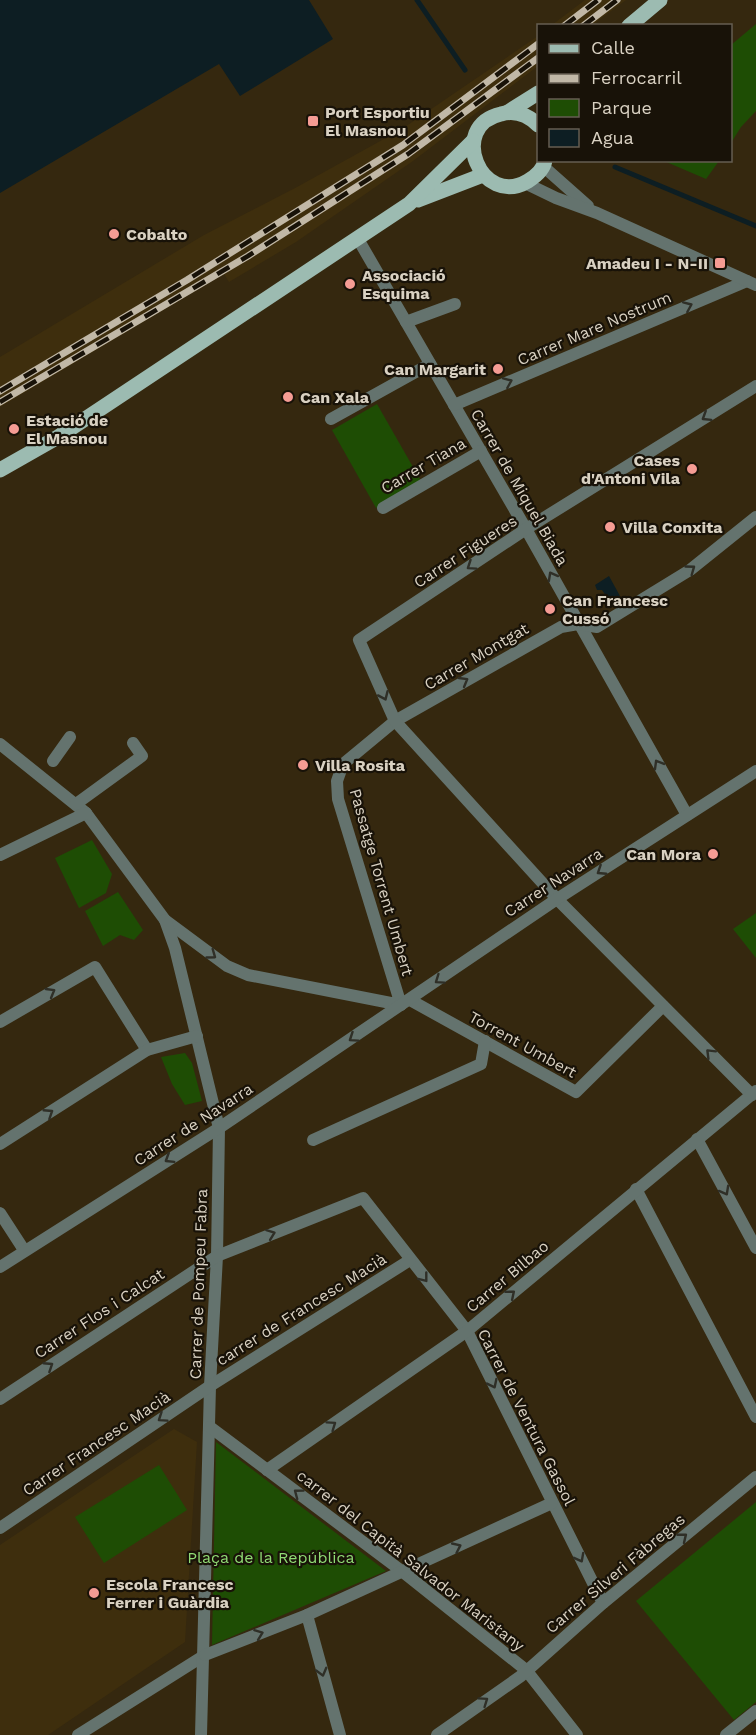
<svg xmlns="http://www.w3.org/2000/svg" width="756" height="1735" viewBox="0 0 756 1735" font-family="'Work Sans',sans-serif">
  <rect width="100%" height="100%" fill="#35280f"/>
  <!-- built -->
  <g fill="#3e2e0d">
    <path d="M585 0H626L592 25H552Z"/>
    <path d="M538 36V66L413 161 296 242 229 282 224 274 0 407V357L204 235 297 187 402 129Z"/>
    <path d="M174 1429 197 1442 185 1642 48 1735H0V1545Z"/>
  </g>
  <!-- green -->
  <g fill="#1e4d04">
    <path d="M756 24V111L741 127 731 143V45Z"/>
    <path d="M664 161H719L706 179Z"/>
    <path d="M377 404 421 481 376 508 332 430Z"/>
    <path d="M92 840 112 874 106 893 79 908 55 858Z"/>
    <path d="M118 892 143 930 134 940 120 935 103 946 85 911Z"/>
    <path d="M756 913V958L733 929Z"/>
    <path d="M185 1053 192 1063 202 1101 185 1105 172 1084 161 1057Z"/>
    <path d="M216 1442 386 1571 212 1645Z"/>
    <path d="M159 1465 187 1510 104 1563 75 1517Z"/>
    <path d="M756 1502V1702L734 1720 636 1601Z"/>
  </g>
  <!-- water -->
  <g fill="#0d1e23">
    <path d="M0 0H309L333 39 240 96 219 64 0 193Z"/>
    <path d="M609 576 620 596 610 602 602 590H597L595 585Z"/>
  </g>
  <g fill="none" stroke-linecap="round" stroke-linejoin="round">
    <!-- stream -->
    <g stroke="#0d1e23" stroke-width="5">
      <path d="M417 0 465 70"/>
      <path d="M615 167 756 226"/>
    </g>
    <!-- pedestrian -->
    <path stroke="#64736e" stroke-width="12" d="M78 1735 205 1655"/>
    <!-- minor -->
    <g stroke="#64736e" stroke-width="12">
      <path d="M358 239 526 529 687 815"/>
      <path d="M406 322 455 304"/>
      <path d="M454 405 747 281"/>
      <path d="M331 419 430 364"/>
      <path d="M383 508 481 451"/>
      <path d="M0 744 86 813 165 920 227 966 248 975 401 1005 338 799 337 781 343 764 395 721 561 627 578 624 597 627 690 570 756 517"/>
      <path d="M53 761 70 737"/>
      <path d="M76 804 142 756 133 743"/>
      <path d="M0 855 86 813"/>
      <path d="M165 920 175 948 219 1128 217 1256 210 1386 201 1735"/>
      <path d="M410 1000 576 1092 663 1006"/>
      <path d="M0 1022 95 967 147 1050"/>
      <path d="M752 1095 557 899 395 721 359 640 526 529 756 386"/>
      <path d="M697 1139 756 1248"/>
      <path d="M313 1140 481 1064 485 1041"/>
      <path d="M0 1144 147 1050 197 1036"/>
      <path d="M636 1189 756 1417"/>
      <path d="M0 1213 24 1250"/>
      <path d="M0 1399 217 1256 363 1198 467 1331 603 1603"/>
      <path d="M210 1427 403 1572 526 1670 577 1735"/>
      <path d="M267 1470 467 1331 756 1091"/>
      <path d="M0 1528 210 1386 410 1260"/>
      <path d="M307 1615 340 1735"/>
      <path d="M205 1655 307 1615 552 1503"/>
      <path d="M437 1735 521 1676 603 1603 756 1477"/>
      <path d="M726 1735 756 1711"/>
    </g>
    <!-- tertiary -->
    <g stroke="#64736e" stroke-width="12">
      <path d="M544 167 588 206"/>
      <path d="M525 183 556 198 597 213 756 285"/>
      <path d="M0 1267 219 1128 557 899 756 771"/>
    </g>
    <!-- primary -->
    <g stroke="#9cbbb1" stroke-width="15">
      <path d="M629 26 660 0"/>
      <path d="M508 112 538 93"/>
      <path d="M538 125C528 115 515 110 501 114 447 126 481 209 528 181 536 176 544 169 545 160"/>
      <path d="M418 200 483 175"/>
      <path d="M0 470 58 437 409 204 473 141"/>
    </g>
    <!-- rail casing -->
    <g stroke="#c1b8a7" stroke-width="7">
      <g id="rail">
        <path d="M564 26 598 0"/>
        <path d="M583 26 617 0"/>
        <path d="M0 391 187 280 403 145 538 44"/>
        <path d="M0 402 248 256 408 154 538 58"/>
      </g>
    </g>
    <!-- rail -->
    <use href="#rail" stroke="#181208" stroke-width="4.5" stroke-dasharray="14" stroke-linecap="butt"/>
  </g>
  <!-- one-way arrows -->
  <defs><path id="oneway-chevron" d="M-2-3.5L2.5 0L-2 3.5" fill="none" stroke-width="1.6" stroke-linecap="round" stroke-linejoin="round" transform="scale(1.5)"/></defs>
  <g stroke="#2f2f27">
    <use href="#oneway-chevron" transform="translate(688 306) rotate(-23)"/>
    <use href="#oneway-chevron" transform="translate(508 382) rotate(-23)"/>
    <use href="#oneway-chevron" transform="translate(706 417) rotate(148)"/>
    <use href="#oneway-chevron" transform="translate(471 566) rotate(146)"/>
    <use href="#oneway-chevron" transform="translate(691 569) rotate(-36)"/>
    <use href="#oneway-chevron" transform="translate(552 576) rotate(-119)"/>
    <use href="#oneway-chevron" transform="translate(464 681) rotate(-30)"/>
    <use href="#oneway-chevron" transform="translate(384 696) rotate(66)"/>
    <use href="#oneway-chevron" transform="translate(658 764) rotate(-120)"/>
    <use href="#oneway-chevron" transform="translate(601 871) rotate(147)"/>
    <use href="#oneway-chevron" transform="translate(212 955) rotate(36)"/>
    <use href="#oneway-chevron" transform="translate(439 980) rotate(145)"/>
    <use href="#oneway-chevron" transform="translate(51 992) rotate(-30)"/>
    <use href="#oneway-chevron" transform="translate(353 1038) rotate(146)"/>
    <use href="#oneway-chevron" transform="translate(710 1053) rotate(-135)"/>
    <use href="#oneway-chevron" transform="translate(49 1113) rotate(-33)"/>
    <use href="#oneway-chevron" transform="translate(169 1159) rotate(148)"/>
    <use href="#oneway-chevron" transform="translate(725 1191) rotate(61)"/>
    <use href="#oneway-chevron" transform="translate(271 1234) rotate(-21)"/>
    <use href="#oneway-chevron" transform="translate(424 1278) rotate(52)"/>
    <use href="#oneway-chevron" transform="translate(511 1294) rotate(-40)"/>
    <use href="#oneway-chevron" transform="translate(49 1366) rotate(-33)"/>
    <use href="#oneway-chevron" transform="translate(493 1384) rotate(64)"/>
    <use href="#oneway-chevron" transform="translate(162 1418) rotate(146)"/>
    <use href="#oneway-chevron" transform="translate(332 1425) rotate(-35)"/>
    <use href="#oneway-chevron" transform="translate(298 1493) rotate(-143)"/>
    <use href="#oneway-chevron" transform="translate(683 1537) rotate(-39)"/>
    <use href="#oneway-chevron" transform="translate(457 1547) rotate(-25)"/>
    <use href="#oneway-chevron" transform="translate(580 1558) rotate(62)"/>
    <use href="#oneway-chevron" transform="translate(259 1634) rotate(-21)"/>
    <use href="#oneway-chevron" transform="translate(322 1672) rotate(75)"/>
    <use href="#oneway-chevron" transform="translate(484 1701) rotate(-35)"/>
  </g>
  <!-- markers -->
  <g fill="#f59c94" stroke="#181208" stroke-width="2">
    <rect x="307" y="115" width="12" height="12" rx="3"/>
    <circle cx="114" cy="234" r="6"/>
    <rect x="714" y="257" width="12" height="12" rx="3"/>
    <circle cx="350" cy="284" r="6"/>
    <circle cx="498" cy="369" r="6"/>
    <circle cx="288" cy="397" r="6"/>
    <circle cx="14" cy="429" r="6"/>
    <circle cx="692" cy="469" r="6"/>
    <circle cx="610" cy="527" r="6"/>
    <circle cx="550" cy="609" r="6"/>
    <circle cx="303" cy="765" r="6"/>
    <circle cx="713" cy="854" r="6"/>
    <circle cx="94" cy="1593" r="6"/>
  </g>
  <g text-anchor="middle" stroke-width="4.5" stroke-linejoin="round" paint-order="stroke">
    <!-- poi labels -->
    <g font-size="16" font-weight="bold" fill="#d9d1c2" stroke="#181208" text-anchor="start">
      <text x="325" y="118">Port Esportiu<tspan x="325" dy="18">El Masnou</tspan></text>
      <text x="126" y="240">Cobalto</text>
      <text x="708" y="269" text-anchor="end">Amadeu I - N-II</text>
      <text x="362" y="281">Associació<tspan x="362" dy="18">Esquima</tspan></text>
      <text x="486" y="375" text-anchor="end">Can Margarit</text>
      <text x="300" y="403">Can Xala</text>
      <text x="26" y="426">Estació de<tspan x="26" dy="18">El Masnou</tspan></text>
      <text x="680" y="466" text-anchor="end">Cases<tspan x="680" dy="18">d'Antoni Vila</tspan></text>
      <text x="622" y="533">Villa Conxita</text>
      <text x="562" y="606">Can Francesc<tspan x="562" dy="18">Cussó</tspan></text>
      <text x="315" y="771">Villa Rosita</text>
      <text x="701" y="860" text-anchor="end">Can Mora</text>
      <text x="106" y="1590">Escola Francesc<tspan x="106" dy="18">Ferrer i Guàrdia</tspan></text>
    </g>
    <!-- street labels -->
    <g font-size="16" fill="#d9d1c2" stroke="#181208">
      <text transform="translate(594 328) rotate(-23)" y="6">Carrer Mare Nostrum</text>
      <text transform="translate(423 465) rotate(-30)" y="6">Carrer Tiana</text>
      <text transform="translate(520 487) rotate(60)" y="6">Carrer de Miquel Biada</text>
      <text transform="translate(465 551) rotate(-33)" y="6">Carrer Figueres</text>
      <text transform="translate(476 656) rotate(-30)" y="6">Carrer Montgat</text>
      <text transform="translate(382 882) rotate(74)" y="6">Passatge Torrent Umbert</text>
      <text transform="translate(553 882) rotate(-33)" y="6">Carrer Navarra</text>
      <text transform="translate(523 1044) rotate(29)" y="6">Torrent Umbert</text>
      <text transform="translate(193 1124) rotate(-33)" y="6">Carrer de Navarra</text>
      <text transform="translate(507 1276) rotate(-40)" y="6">Carrer Bilbao</text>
      <text transform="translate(198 1284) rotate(-88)" y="6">Carrer de Pompeu Fabra</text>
      <text transform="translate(301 1309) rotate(-32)" y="6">carrer de Francesc Macià</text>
      <text transform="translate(99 1313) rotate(-33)" y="6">Carrer Flos i Calcat</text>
      <text transform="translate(527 1417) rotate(63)" y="6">Carrer de Ventura Gassol</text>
      <text transform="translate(96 1443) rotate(-34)" y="6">Carrer Francesc Macià</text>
      <text transform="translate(411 1560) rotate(38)" y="6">carrer del Capità Salvador Maristany</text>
      <text transform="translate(615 1573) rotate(-40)" y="6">Carrer Silveri Fàbregas</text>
    </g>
    <!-- park labels -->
    <g font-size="16" fill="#90da74" stroke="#181208">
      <text x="271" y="1563">Plaça de la República</text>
    </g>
  </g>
  <!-- legend -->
  <rect x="537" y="24" width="195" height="138" fill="#181208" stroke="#655e52" stroke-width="1.5"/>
  <rect x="549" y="44" width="30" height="9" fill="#9cbbb1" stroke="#655e52" stroke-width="1.5"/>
  <text x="591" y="54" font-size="18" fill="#d9d1c2">Calle</text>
  <rect x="549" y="74" width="30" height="9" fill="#c1b8a7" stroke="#655e52" stroke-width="1.5"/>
  <text x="591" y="84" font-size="18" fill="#d9d1c2">Ferrocarril</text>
  <rect x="549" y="99" width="30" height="18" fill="#1e4d04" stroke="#655e52" stroke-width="1.5"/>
  <text x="591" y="114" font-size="18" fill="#d9d1c2">Parque</text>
  <rect x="549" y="129" width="30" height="18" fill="#0d1e23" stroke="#655e52" stroke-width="1.5"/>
  <text x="591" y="144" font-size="18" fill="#d9d1c2">Agua</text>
</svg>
